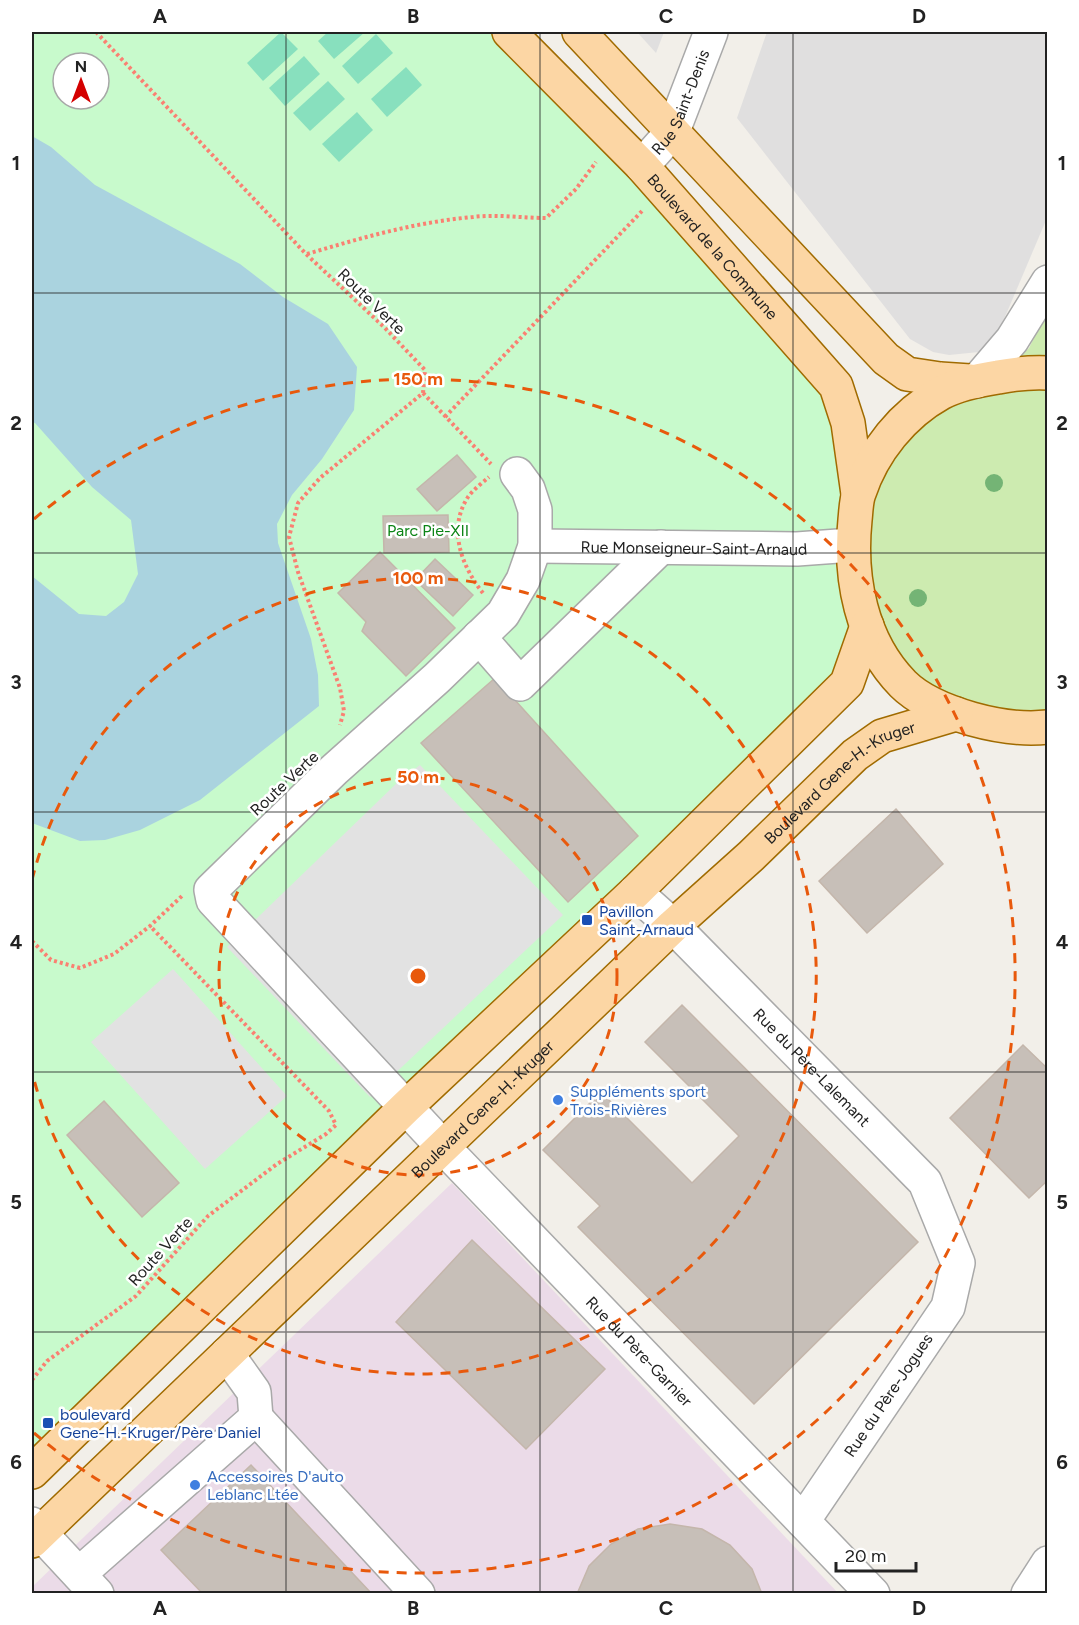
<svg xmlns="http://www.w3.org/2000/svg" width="1079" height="1625" viewBox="0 0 1079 1625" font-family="Figtree,sans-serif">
  <rect width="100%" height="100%" fill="#f2efe9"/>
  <!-- residential -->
  <g fill="#e0dfdf">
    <path d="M637 32H664L656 53Z"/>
    <path d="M767 32H1047V218L993 345 979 352 949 355 933 352 910 339 737 118Z"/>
  </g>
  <!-- industrial -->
  <path fill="#ebdbe8" d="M452 1183 838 1593 32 1594V1587Z"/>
  <!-- grass -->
  <g fill="#cdebb0">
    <path d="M1047 311V372L1004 371 1029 348Z"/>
    <path d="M1047 375V727L906 683 856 549 898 430 914 416Z"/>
  </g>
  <!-- park -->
  <path fill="#c8facc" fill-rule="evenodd" d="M32 32H497L818 360 841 433 854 651 759 760 32 1481ZM63 63H99V99H63Z"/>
  <!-- pitch -->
  <g fill="#88e0be">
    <path d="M281 32 298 49 263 81 247 63Z"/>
    <path d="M328 32H365L334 59 318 41Z"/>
    <path d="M376 34 393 53 358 84 342 66Z"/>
    <path d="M304 56 320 74 285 106 269 88Z"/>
    <path d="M406 67 422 85 387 117 371 99Z"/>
    <path d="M328 81 345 99 310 131 293 113Z"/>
    <path d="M357 112 373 130 339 162 322 144Z"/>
  </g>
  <!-- parking -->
  <g fill="#e2e2e2">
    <path d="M420 765 563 915 370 1097 227 947 398 782Z"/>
    <path d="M173 969 287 1096 205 1169 91 1042Z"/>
  </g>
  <!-- water -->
  <path fill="#aad3df" d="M32 136 51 147 95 185 240 264 283 297 328 324 357 367 354 410 322 459 292 495 277 524 278 543 311 639 318 675 319 706 200 800 140 830 105 840 80 841 32 823V576L79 614 106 616 124 602 138 574 131 520 92 487 35 423 32 422Z"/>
  <!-- building -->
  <g fill="#c7bfb8" stroke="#c4b6ab" stroke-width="1.5">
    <path d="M457 455 476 477 437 511 417 489Z"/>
    <path d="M448 515 449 552 384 553 383 516Z"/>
    <path d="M380 552 455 628 406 676 362 631 366 622 338 593Z"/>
    <path d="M435 559 473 595 453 616 415 580Z"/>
    <path d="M495 678 638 836 568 902 421 743Z"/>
    <path d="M896 809 943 864 867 933 819 881Z"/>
    <path d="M682 1005 918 1242 754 1404 578 1227 600 1206 543 1150 601 1092 692 1183 739 1136 645 1042Z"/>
    <path d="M1023 1045 1048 1069V1180L1029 1198 950 1118Z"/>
    <path d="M104 1101 179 1183 142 1217 67 1135Z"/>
    <path d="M472 1240 605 1369 526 1449 396 1322Z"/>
    <path d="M251 1465 372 1594H203L161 1550Z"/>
    <path d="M670 1524 702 1529 730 1545 752 1569 762 1594H577L589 1566 611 1544 638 1529Z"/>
  </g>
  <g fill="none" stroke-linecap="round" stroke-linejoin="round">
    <!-- minor casing -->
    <g stroke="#a9a9a9" stroke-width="36">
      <g id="minor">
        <path id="s1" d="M642 166 673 131 711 32"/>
        <path d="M977 381 1012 340 1048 282"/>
        <path id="s2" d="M517 474 528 489 535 510V546L523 580 503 614 437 678 334 770 211 890 213 900 443 1147 873 1594"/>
        <path id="s3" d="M535 546 797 549 852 545"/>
        <path d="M479 637 520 684 661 547"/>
        <path id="s4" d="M635 892 673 926 925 1182 958 1263 948 1307 803 1521"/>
        <path d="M256 1418 418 1594"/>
        <path d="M32 1524 97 1594"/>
        <path d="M79 1574 256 1418 254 1392 227 1354"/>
        <path d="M1028 1594 1048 1563"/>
      </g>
    </g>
    <!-- major casing -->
    <g stroke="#a06b00" stroke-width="36">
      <g id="major">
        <path id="s5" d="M509 32 642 166 836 386 848 423 858 494"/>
        <path d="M579 32 886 359 907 374 940 379 970 381"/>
        <path d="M1048 373C1031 372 1014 374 998 377 979 380 958 384 941 393 903 414 873 451 859 493 856 501 856 511 855 520 849 578 861 641 903 684 921 702 948 712 972 719 997 726 1021 730 1048 727"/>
        <path d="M32 1472 406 1107 635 892 847 683 867 626"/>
        <path id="s6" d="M32 1541 673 926 751 856 855 755 882 736 956 714"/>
      </g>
    </g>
    <!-- path -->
    <g stroke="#fa8072" stroke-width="4" stroke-dasharray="3 3" stroke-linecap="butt">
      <path d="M96 32 306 254 384 327 425 370 423 393 320 478 298 503 289 537 298 572 340 688 344 711 340 725"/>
      <path d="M307 254C361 238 416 222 473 217 497 214 522 218 546 218L576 189 596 162"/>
      <path d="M423 393 491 464"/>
      <path d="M445 417 642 211"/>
      <path d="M483 593C462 567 447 529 468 497 473 490 482 483 489 477"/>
      <path d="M32 941 51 960 80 968 114 954 150 926 183 895"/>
      <path d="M32 1380 47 1361 136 1296 208 1216 277 1164 326 1134 336 1125 329 1111 150 926"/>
    </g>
    <!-- minor -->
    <use href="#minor" stroke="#fff" stroke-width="33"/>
    <!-- major -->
    <use href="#major" stroke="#fcd6a4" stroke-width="33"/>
  </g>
  <!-- trees -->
  <g fill="#74b475">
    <circle cx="994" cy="483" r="9"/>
    <circle cx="918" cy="598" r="9"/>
  </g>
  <!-- grid -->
  <path fill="none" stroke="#222" stroke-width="1.5" stroke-opacity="0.55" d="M286 32V1594M540 32V1594M793 32V1594M32 293H1048M32 553H1048M32 812H1048M32 1072H1048M32 1332H1048"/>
  <!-- distance rings -->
  <g fill="none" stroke="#e8590c" stroke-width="3" stroke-dasharray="10 8">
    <circle cx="418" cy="976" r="199"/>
    <path d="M32 880A398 398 0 1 1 32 1072"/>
    <path d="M34 519A597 597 0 1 1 34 1433"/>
  </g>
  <!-- markers -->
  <g fill="#1a4fb4" stroke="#fff" stroke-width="2">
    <rect x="581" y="914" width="12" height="12" rx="3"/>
    <rect x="42" y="1417" width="12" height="12" rx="3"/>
  </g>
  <g fill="#3f7fe0" stroke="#fff" stroke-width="2">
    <circle cx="558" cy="1100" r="6"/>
    <circle cx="195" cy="1485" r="6"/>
  </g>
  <g text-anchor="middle" stroke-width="5" stroke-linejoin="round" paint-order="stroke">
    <!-- street labels -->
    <g font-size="16" fill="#222" stroke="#fff">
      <text dy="6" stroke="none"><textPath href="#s1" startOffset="76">Rue Saint-Denis</textPath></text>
      <text dy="6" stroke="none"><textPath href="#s5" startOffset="296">Boulevard de la Commune</textPath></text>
      <text transform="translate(372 301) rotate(44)" y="6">Route Verte</text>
      <text dy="6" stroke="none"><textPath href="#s3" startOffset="159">Rue Monseigneur-Saint-Arnaud</textPath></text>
      <text transform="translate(284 783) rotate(-43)" y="6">Route Verte</text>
      <text dy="6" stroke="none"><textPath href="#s6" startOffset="1110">Boulevard Gene-H.-Kruger</textPath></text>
      <text dy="6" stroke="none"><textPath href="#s4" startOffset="249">Rue du Père-Lalemant</textPath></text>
      <text dy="6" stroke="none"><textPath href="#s6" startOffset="624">Boulevard Gene-H.-Kruger</textPath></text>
      <text transform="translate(160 1251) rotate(-48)" y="6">Route Verte</text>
      <text dy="6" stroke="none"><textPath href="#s2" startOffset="1185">Rue du Père-Garnier</textPath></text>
      <text transform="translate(888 1395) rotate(-56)" y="6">Rue du Père-Jogues</text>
    </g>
    <!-- park labels -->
    <g font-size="16" fill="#0c8416" stroke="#fff">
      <text x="428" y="536">Parc Pie-XII</text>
    </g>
    <!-- transit labels -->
    <g font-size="16" fill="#164399" stroke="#fff" text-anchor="start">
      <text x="599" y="917">Pavillon<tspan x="599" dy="18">Saint-Arnaud</tspan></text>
      <text x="60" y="1420">boulevard<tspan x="60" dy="18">Gene-H.-Kruger/Père Daniel</tspan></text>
    </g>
    <!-- shop labels -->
    <g font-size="16" fill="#366cbe" stroke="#fff" text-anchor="start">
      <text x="570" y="1097">Suppléments sport<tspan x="570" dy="18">Trois-Rivières</tspan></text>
      <text x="207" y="1482">Accessoires D'auto<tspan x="207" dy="18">Leblanc Ltée</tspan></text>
    </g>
  </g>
  <circle cx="418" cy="976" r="9" fill="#e8590c" stroke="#fff" stroke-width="3"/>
  <g font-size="18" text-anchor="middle" font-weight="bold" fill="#e8590c" stroke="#fff" stroke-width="5" stroke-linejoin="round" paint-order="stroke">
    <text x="418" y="385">150 m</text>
    <text x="418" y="584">100 m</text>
    <text x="418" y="783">50 m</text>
  </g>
  <!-- border -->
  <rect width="1079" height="1625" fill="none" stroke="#ffffff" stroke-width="66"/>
  <!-- north arrow -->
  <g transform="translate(81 81)"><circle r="28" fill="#ffffff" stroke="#a7a7a7" stroke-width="1.5"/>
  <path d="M0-4.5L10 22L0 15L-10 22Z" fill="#d40000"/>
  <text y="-9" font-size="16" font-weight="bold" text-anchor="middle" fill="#222222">N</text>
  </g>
  <!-- scale -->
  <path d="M836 1562v9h80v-9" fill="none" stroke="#222222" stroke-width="3"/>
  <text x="845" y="1562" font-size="18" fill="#222222" stroke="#ffffff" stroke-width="4.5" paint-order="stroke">20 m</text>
  <rect x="33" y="33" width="1013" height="1559" fill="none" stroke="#222" stroke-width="2"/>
  <g font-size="20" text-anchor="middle" font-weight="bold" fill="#222">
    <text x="160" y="23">A</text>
    <text x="413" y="23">B</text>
    <text x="666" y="23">C</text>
    <text x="919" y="23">D</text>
    <text x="16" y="170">1</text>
    <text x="1062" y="170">1</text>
    <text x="16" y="430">2</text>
    <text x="1062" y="430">2</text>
    <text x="16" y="689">3</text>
    <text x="1062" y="689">3</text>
    <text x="16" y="949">4</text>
    <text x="1062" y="949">4</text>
    <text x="16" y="1209">5</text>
    <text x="1062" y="1209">5</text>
    <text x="16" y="1469">6</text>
    <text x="1062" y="1469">6</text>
    <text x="160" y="1615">A</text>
    <text x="413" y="1615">B</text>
    <text x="666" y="1615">C</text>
    <text x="919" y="1615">D</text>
  </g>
</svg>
